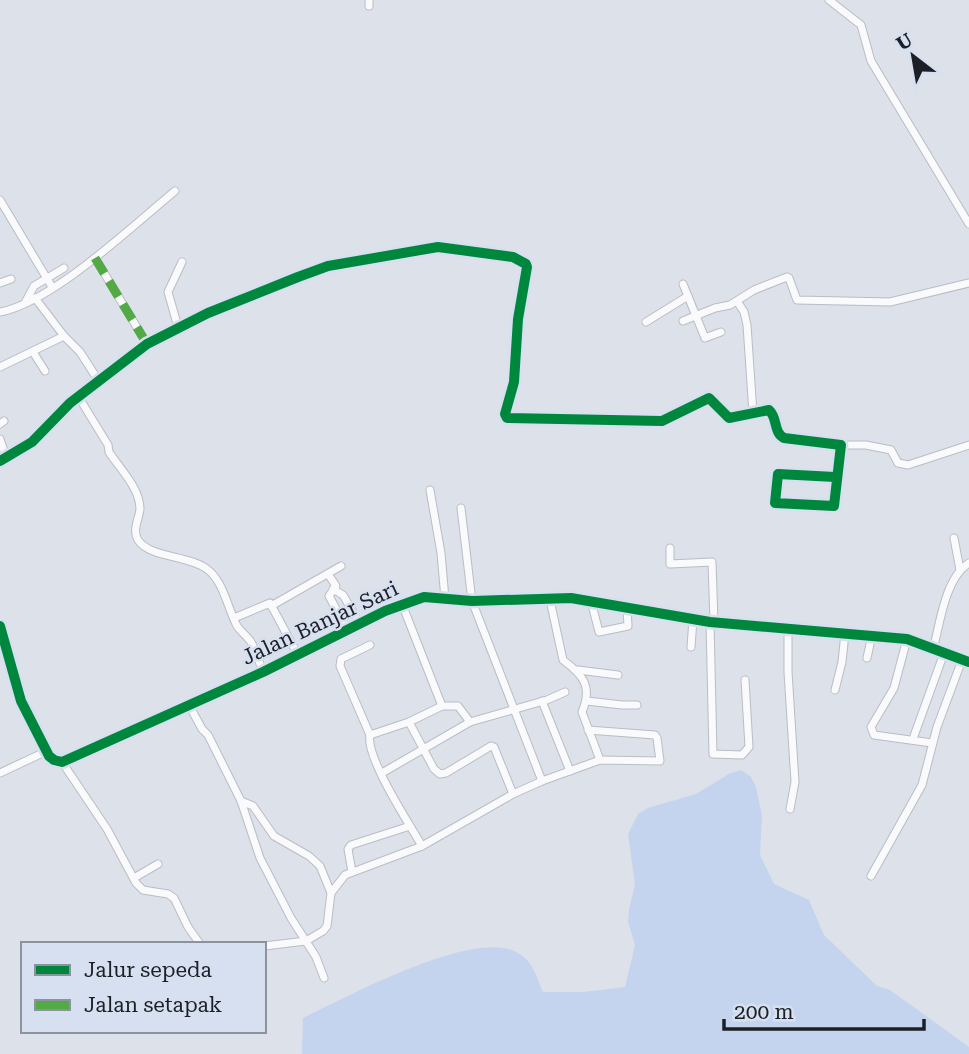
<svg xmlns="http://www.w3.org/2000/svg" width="969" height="1054" viewBox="0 0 969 1054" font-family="'Roboto Serif',serif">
  <rect width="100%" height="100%" fill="#dce1ea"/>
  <!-- green -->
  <path fill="#c4d4ee" d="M741 770 751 777 756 787 762 815 760 855 774 884 809 900 824 935 877 986 890 990 969 1047V1054H302L303 1018C346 998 475 927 518 953 533 961 537 978 543 992H584L625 987 635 945 628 922 629 910 635 884 628 834 638 814 648 808 696 794 729 774Z"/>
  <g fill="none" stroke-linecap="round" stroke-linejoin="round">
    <!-- street casing -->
    <g stroke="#b9bdc4" stroke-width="9">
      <g id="street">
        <path d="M369 0V6"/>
        <path d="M829 0 861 25 871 61 969 224"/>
        <path d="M0 200 52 287"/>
        <path d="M95 258 147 344"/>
        <path d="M0 283 11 279"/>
        <path d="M683 284 705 338 721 332"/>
        <path d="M35 298 64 336 80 352 98 380"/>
        <path d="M26 301 34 286 64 268"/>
        <path d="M737 301 744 312 747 325 753 413"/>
        <path d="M0 312C53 302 131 227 175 191"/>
        <path d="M683 321 715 308 730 305 754 290 787 277 789 278 797 300 890 302 969 283"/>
        <path d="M646 322 688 296"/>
        <path d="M178 327 168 292 182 262"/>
        <path d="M33 352 45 371"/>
        <path d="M0 367 64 336"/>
        <path d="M78 396 108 445 109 452C120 469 140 488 140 509 139 519 132 530 138 540 150 558 188 555 207 569 224 582 227 607 237 626 241 632 247 636 251 642 256 651 259 662 263 672"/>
        <path d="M0 424 4 421"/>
        <path d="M0 439 6 457"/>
        <path d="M841 445H866L891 450 898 463 908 465 969 445"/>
        <path d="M0 461 32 442 70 403 147 344 208 313 298 277 328 266 438 247 513 257 526 264 527 267 518 319 514 382 505 414 507 418 662 421 709 398 729 418 769 410C778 418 773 432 784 438L841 445 834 506 775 503 778 474 835 477"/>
        <path d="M430 490 441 553 445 599"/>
        <path d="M461 508 472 601 542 781"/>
        <path d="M954 538 960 570"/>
        <path d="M670 548V564L712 562 714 622"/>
        <path d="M328 574 336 586 329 596 348 631"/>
        <path d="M333 589 343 595 360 624"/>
        <path d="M550 600 563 660C583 675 593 686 582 712L600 760"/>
        <path d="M591 601 599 632 628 626 627 608"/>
        <path d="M402 604 442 706"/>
        <path d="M271 606 341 566"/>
        <path d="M234 618 270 603 298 655"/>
        <path d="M710 622 713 754 742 755 749 747 745 680"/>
        <path d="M788 628V672L795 782 790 809"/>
        <path d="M907 639 894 688 871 727 874 735 932 743"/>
        <path d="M370 645 341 659 340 666 370 735C365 757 410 825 422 846"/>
        <path d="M691 647 693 619"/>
        <path d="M933 650C940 623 945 578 969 563"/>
        <path d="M867 658 872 635"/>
        <path d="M578 670 618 675"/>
        <path d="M835 690 842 662 845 633"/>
        <path d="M542 701 570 771"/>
        <path d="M587 701 622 705H637"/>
        <path d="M189 705 202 729 208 735 241 801 260 858 291 918 316 957 324 978"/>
        <path d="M409 722 434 769 440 774 446 773 491 746 494 747 513 794"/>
        <path d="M370 735 409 722 442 706H458L470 722 547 700 565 692"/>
        <path d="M914 736 944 653"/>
        <path d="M62 762 107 829 136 883 143 890 168 894 174 898 188 927 200 944"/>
        <path d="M0 773 47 751"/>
        <path d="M382 773 470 722"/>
        <path d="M241 801 253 806 274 836 309 856 320 866 331 893"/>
        <path d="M352 872 348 849 351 845 410 826"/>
        <path d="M871 876 922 785 937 727 962 660"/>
        <path d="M134 878 158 864"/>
        <path d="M264 946 306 941 323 931 327 926 331 893 345 875 422 846 513 794 542 781 600 760 660 761 657 738 655 735 588 730"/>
      </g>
    </g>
    <!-- secondary casing -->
    <g stroke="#b9bdc4" stroke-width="12">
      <path id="secondary" d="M0 626 21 701 49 756 54 760 62 762 263 672 385 611 424 597 472 601 571 598 710 622 907 639 969 662"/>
    </g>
    <!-- street -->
    <use href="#street" stroke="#fafafc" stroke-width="7"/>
    <!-- secondary -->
    <use href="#secondary" stroke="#f4f5f8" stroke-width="10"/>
    <!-- quiet -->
    <path stroke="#52aa44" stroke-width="9" stroke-dasharray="18 9" stroke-linecap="butt" d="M95 258 147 344"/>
    <!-- cycleway casing -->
    <g stroke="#d6e0f0" stroke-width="15">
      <g id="cycleway">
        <path d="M0 461 32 442 70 403 147 344 208 313 298 277 328 266 438 247 513 257 526 264 527 267 518 319 514 382 505 414 507 418 662 421 709 398 729 418 769 410C778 418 773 432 784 438L841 445 834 506 775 503 778 474 835 477"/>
        <path d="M0 626 21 701 49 756 54 760 62 762 263 672 385 611 424 597 472 601 571 598 710 622 907 639 969 662"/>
      </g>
    </g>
    <!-- cycleway -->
    <use href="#cycleway" stroke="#00873e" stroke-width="10"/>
  </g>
  <g text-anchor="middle" stroke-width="5" stroke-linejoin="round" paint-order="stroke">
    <!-- street labels -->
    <g font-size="21" fill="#1c1f25" stroke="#d6e0f0">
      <text transform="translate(320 623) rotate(-25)" y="7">Jalan Banjar Sari</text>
    </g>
  </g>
  <!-- legend -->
  <rect x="21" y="942" width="245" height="91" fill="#d6e0f0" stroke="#8c939f" stroke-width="2"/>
  <rect x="35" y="965" width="35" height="10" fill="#00873e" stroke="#8c939f" stroke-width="2"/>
  <text x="84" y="977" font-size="21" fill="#1c1f25">Jalur sepeda</text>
  <rect x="35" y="1000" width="35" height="10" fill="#52aa44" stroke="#8c939f" stroke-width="2"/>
  <text x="84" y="1012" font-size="21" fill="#1c1f25">Jalan setapak</text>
  <!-- north arrow -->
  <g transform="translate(913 56) rotate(329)" stroke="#d6e0f0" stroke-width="5" paint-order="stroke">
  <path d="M0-5L12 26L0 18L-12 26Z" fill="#1c1f25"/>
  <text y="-10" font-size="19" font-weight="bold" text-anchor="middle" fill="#1c1f25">U</text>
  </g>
  <!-- scale -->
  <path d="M724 1019v10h200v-10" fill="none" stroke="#1c1f25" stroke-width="3.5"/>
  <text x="734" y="1019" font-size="21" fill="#1c1f25" stroke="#d6e0f0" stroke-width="5" paint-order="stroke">200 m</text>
</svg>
